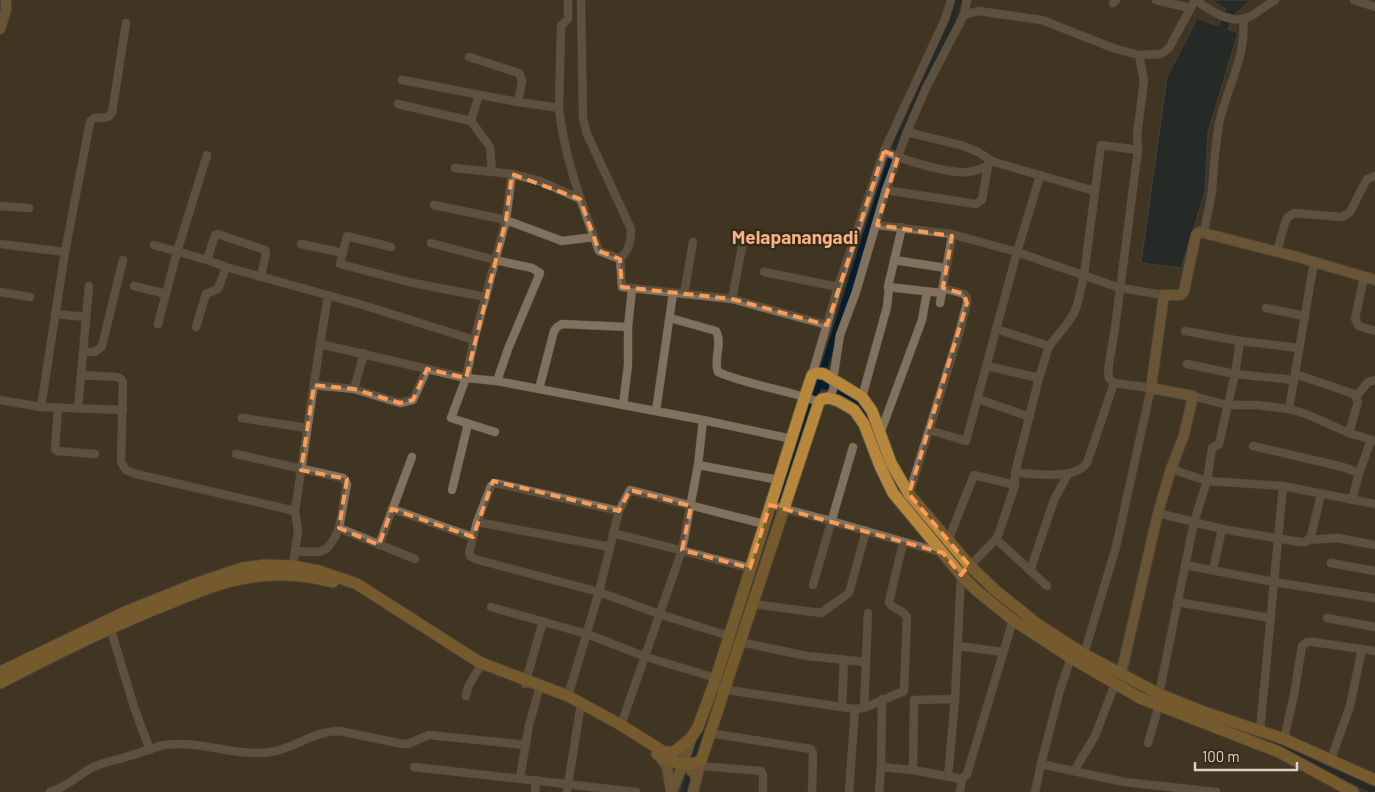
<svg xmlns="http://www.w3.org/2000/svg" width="1375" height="792" viewBox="0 0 1375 792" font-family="Barlow,sans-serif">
  <rect width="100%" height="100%" fill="#403423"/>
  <!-- water -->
  <path fill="#051d2e" stroke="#45535c" d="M1210 0H1251L1236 13 1228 29 1238 33 1208 132 1205 192 1181 268 1141 263 1167 77 1197 18 1218 26 1226 9Z"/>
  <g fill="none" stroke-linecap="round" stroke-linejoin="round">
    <!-- canal -->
    <g stroke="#051d2e" stroke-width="7">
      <path d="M819 384C833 387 851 394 861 404 872 417 879 446 884 462"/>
      <path d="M892 481 910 505"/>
      <path d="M917 513 962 567 999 602"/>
      <path d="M743 612 815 396 867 233 904 122 952 21 958 0"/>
      <path d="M1239 729 1314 760 1375 791"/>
      <path d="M684 792 714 698"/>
    </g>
    <!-- street casing -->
    <g stroke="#5d5243" stroke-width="9">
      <g id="street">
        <path d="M581 0 583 118 587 134 631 229C631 242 629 250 620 259"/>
        <path d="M1156 0 1190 8"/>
        <path d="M1195 0C1210 10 1232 27 1251 16 1259 11 1267 5 1275 0"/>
        <path d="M1354 0 1375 7"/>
        <path d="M1113 3 1116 0"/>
        <path d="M964 15 967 0"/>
        <path d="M469 57 519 73 522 81 518 102"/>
        <path d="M402 80 518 102 559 108C564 157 582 204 599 251L620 259 622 287 732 299 827 325"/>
        <path d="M398 104 471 121 479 95"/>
        <path d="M559 108 561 26 568 19V0"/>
        <path d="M471 121 490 147 492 172"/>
        <path d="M907 132 964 146 978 152 994 162 1095 191 1101 145 1138 150"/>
        <path d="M884 151C904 160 947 174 968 172 975 171 981 169 987 166"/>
        <path d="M455 168 512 174 506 220 474 340 466 378 451 418 495 432"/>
        <path d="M512 174 540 181 580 199"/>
        <path d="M886 190 976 204 982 200 989 160"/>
        <path d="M434 205 506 220 562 241 594 237"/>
        <path d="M0 206 29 208"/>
        <path d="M877 225 951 234 952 236 940 303"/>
        <path d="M902 227 888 287 942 293"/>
        <path d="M1204 233C1206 219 1210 205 1212 191 1214 167 1215 143 1220 119 1228 86 1247 54 1243 19"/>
        <path d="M951 234 1017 252 1120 288 1164 295"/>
        <path d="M431 243 495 260 532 268 540 273 508 349 497 381"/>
        <path d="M0 244 65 252 41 407 0 400"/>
        <path d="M301 244 343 253"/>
        <path d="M154 245 207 260 226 267 363 305 474 340"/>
        <path d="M391 247 347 236 340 264 413 283 486 297"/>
        <path d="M1277 251 1285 223 1287 218 1294 213 1342 217 1350 212 1367 179 1375 176"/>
        <path d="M65 252 90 122 94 118 108 117 112 113 126 23"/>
        <path d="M207 260 215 235 218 234 265 250 266 253 261 276"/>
        <path d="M894 260 946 268"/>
        <path d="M764 272 838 287"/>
        <path d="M1364 277 1355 319 1359 326 1375 331"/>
        <path d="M134 286 166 294"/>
        <path d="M0 292 30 297"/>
        <path d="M684 294 693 242"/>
        <path d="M732 299 742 247"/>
        <path d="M1266 308 1305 316"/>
        <path d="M55 314 86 317"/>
        <path d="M670 318 716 331C723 343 713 359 718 372 750 386 786 389 819 402"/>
        <path d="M158 324 177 252 207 155"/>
        <path d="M196 327 206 294 218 289 226 267"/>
        <path d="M996 329 1049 346 1067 324 1074 313 1078 302 1084 275 1095 191"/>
        <path d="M1185 331 1240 341 1299 348"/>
        <path d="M320 344 328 296"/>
        <path d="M83 352H95L102 346 123 260"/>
        <path d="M1187 364 1235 374 1294 380"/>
        <path d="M987 366 1039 378"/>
        <path d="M1295 374 1354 394 1358 402 1349 433"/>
        <path d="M82 375 117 377 121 379 123 382 121 462 126 470 136 474 295 511"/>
        <path d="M812 375 838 287 884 151 945 19 951 0"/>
        <path d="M314 385 354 389 400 403 413 400 427 369"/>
        <path d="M354 389 364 353"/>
        <path d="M539 389 554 331 557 327 562 324 628 327"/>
        <path d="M1193 396 1227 405H1257L1289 409 1306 414 1349 433 1375 441"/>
        <path d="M862 397 887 307 889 288"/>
        <path d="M1356 397 1368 382 1375 380"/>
        <path d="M830 399 834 386 833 380 840 335 856 292 886 190 907 132 926 88 964 15 978 11 1042 20 1113 48 1139 55 1161 54 1169 48 1195 0"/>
        <path d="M978 399 1030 417"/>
        <path d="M623 405 628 365V327L632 289"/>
        <path d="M41 407 123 410"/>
        <path d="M58 408 55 449 57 451 95 454"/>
        <path d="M78 408 89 286"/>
        <path d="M1289 409 1314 262"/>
        <path d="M656 411 673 293"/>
        <path d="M242 418 307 428"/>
        <path d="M929 430 966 441 1017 252 1040 176"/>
        <path d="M881 431 922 320 927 292"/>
        <path d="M1253 446 1343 467 1359 473 1352 500"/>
        <path d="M236 454 343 478 347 484 339 528"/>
        <path d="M698 465 779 480"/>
        <path d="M1171 469 1207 481 1283 486 1375 504"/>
        <path d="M1015 473C1035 473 1074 481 1087 463L1114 383"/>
        <path d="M1359 473 1371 440"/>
        <path d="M452 490 468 424"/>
        <path d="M909 494 958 337 967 303V298L964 294 943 288"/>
        <path d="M770 505 831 521 943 553"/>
        <path d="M392 509 473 537"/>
        <path d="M619 511 495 483 491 486 477 522 469 553 470 556 475 559 599 592 659 614 729 636"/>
        <path d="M1158 513 1222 529 1300 542H1306L1311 536 1321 494"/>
        <path d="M477 522 610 547"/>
        <path d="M613 533 750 568"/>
        <path d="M996 539 1047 586"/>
        <path d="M1309 540 1338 538 1375 545"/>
        <path d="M948 541 974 475 1015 485"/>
        <path d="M379 545 412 457"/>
        <path d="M296 551C323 553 328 555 339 528L415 559"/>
        <path d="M1331 563 1375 571"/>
        <path d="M1185 565 1274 582 1375 598"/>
        <path d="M1213 570 1222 529"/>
        <path d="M292 571 298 531 295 511 320 344 466 378 497 381 703 420 792 439"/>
        <path d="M1030 571 1054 500 1068 474"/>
        <path d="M813 585 853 447"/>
        <path d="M1177 602 1271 618"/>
        <path d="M753 604 821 613 849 593 866 531"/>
        <path d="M491 607 587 634 646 657 716 678"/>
        <path d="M1327 618 1375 627"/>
        <path d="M110 627 134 707 150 750"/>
        <path d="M740 642 807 656 866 662"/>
        <path d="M958 646 1003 652"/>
        <path d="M1084 654 1116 547 1151 388 1114 383 1109 378 1108 370 1115 328 1138 150 1137 135 1144 81 1139 55"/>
        <path d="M525 684 543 621"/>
        <path d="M721 689 855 709 864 708 904 691 907 617C903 609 892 610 889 602L903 543"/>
        <path d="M1159 694 1194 522 1207 481 1212 448 1219 444 1235 374 1240 341"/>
        <path d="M466 696 468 687 479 668"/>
        <path d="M568 696 599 592 619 511 630 490 764 524"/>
        <path d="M842 707 844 660"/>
        <path d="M864 708 868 613"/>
        <path d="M621 725 682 550 698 465 703 420"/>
        <path d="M1260 731 1283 486"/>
        <path d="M709 733 811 749 813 753 812 792"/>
        <path d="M1284 739 1294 695 1302 646 1307 642H1313L1375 651"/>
        <path d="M1148 743 1159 705"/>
        <path d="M1331 759 1350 706 1362 649"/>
        <path d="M1041 764 1060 690 1071 658"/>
        <path d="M700 766 761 771 763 775V792"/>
        <path d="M414 767 636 792"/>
        <path d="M881 767 882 699"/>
        <path d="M913 770 914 700 955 699 961 575 996 539 999 533 1015 485V473L1039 378 1049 346"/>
        <path d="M1074 771 1095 736 1115 684"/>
        <path d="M948 777 955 699"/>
        <path d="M520 778 529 725 539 690"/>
        <path d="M50 792C67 787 78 775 93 767 104 762 117 760 129 756 141 753 153 747 165 745 204 740 232 757 271 752 295 748 314 731 339 731L403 744H408L429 735 526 745"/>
        <path d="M535 792 536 780"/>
        <path d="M567 792 580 709"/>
        <path d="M849 792 855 709"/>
        <path d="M879 792 881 767 913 770 962 779 967 774 1013 620"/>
        <path d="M960 792 962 779"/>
        <path d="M1035 792 1041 764 1124 782 1216 792"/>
      </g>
    </g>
    <!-- secondary casing -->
    <g stroke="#5d5243" stroke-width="12">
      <g id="secondary">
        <path d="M0 29 6 10V0"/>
        <path d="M1121 674 1158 513 1171 469 1184 435 1193 396 1151 388 1164 295H1181L1184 291 1196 235 1199 232 1204 233 1294 256 1375 280"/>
        <path d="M658 754 667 767 671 791"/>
        <path d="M682 760 697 777"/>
        <path d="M672 792 684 761 691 738"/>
        <path d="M693 792 701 761"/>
      </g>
    </g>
    <!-- primary casing -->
    <g stroke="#5d5243" stroke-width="13">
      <g id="primary">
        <path d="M0 672 127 611 192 585 242 568 265 565 293 566 319 571 357 584 479 662 568 696 621 725 664 752H674L691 738 698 727 716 678 805 396 812 375 817 373 824 374 862 397 872 411 891 463 909 494 969 565 995 590 1036 623 1084 654 1159 694 1207 713 1284 739 1375 780"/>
        <path d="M0 683C57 654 113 625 173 602 196 593 221 582 246 578 274 573 306 575 333 582"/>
        <path d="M657 754C671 762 685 768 701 761L819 402 822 399 829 398 838 401 854 410 864 424 880 466 893 493 961 575 977 591 1013 620 1071 658 1140 698 1279 752 1353 792"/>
      </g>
    </g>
    <!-- street -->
    <use href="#street" stroke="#81725f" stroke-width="8"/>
    <!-- secondary -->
    <use href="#secondary" stroke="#9c7d4d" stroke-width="10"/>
    <!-- primary -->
    <use href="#primary" stroke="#b7883b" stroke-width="11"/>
  </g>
  <!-- marked area -->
  <path d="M0 0H1375V792H0ZM884 151 898 157 877 225 952 236 943 288 964 294 967 303 909 494 969 565 961 575 943 553 770 505 750 568 682 550 691 506 630 490 619 511 493 481 473 537 392 509 379 545 339 528 347 479 301 470 314 385 354 389 400 403 413 400 427 369 466 378 506 220 512 174 580 199 599 251 620 259 622 287 732 299 827 325Z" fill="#403423" fill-opacity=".55" fill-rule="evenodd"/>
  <path fill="none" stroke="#fe9c57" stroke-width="4" stroke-dasharray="10 6" stroke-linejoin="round" d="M884 151 898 157 877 225 952 236 943 288 964 294 967 303 909 494 969 565 961 575 943 553 770 505 750 568 682 550 691 506 630 490 619 511 493 481 473 537 392 509 379 545 339 528 347 479 301 470 314 385 354 389 400 403 413 400 427 369 466 378 506 220 512 174 580 199 599 251 620 259 622 287 732 299 827 325Z"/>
  <g text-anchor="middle" stroke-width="5" stroke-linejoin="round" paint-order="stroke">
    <!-- neighbourhood labels -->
    <g font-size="19" font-weight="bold" fill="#f6b184" stroke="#362a19">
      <text x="795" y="244">Melapanangadi</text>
    </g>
  </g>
  <!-- scale -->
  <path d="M1195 762v8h102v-8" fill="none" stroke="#dad2c7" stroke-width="2.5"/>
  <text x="1202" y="762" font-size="15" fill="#dad2c7" stroke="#362a19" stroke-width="4" paint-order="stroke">100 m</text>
</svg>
